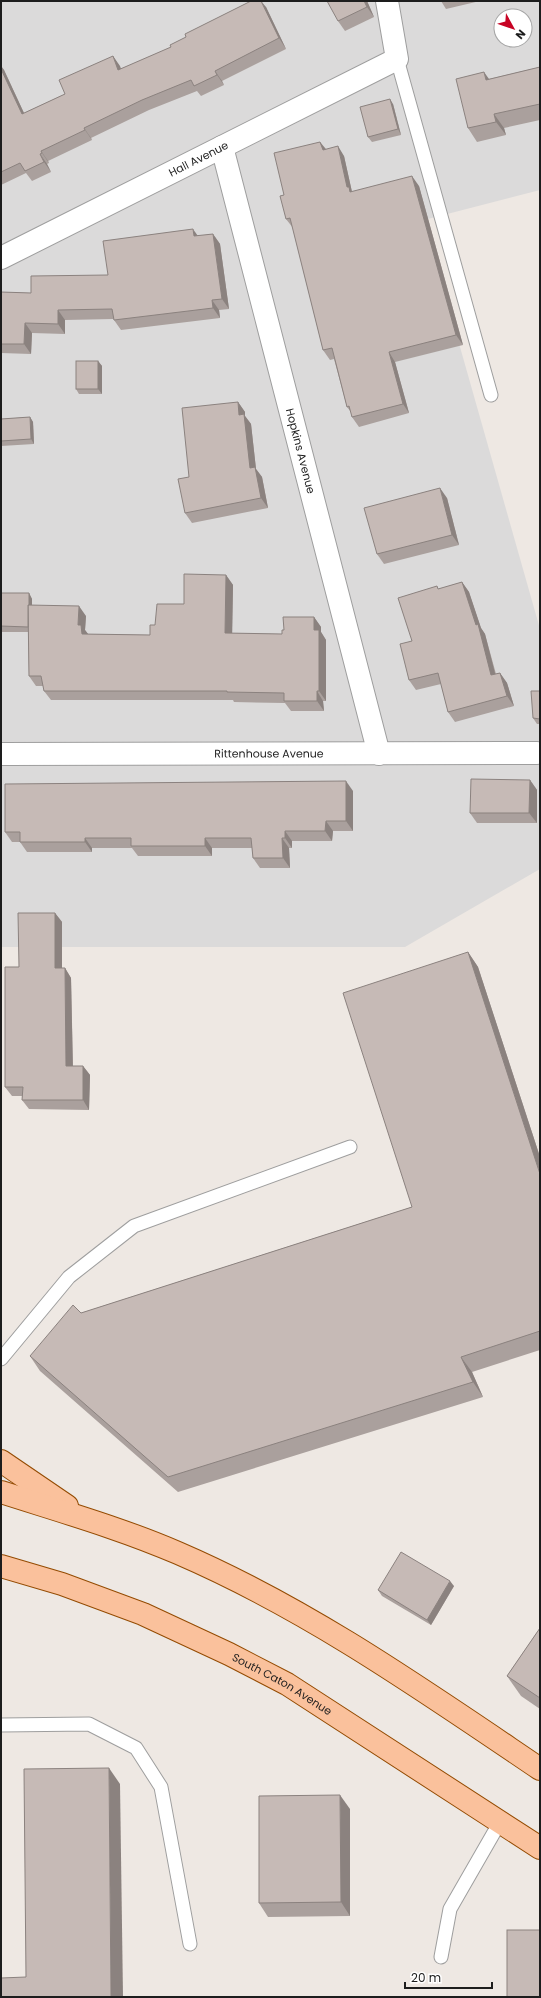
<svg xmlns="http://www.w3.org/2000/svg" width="541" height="1998" viewBox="0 0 541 1998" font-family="Poppins,sans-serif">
  <rect width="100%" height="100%" fill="#eee8e3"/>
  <!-- residential -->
  <path fill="#dbdada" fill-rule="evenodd" d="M1 1H540V190L424 220 540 629V869L405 947H1ZM501 16H525V40H501Z"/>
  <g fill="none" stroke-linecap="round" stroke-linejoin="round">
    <!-- service casing -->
    <g stroke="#9e9e9e" stroke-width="15">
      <g id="service">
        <path d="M397 59 491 395"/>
        <path d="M1 1359 69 1277 134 1226 350 1147"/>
        <path d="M1 1725 89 1724 136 1748 161 1787 190 1944"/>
        <path d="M441 1957 450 1909 500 1822"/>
      </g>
    </g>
    <!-- minor casing -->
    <g stroke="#9e9e9e" stroke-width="24">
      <g id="minor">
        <path id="s1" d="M222 147 379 754"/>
        <path id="s2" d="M1 258 397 59 387 1"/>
        <path id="s3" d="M1 754 537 753"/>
      </g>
    </g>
    <!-- primary casing -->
    <g stroke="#944b02" stroke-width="24">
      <g id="primary">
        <path d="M1 1461 67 1506"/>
        <path d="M1 1492C60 1511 120 1528 178 1553 308 1609 423 1690 540 1769"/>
        <path id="s4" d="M1 1566 62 1584 143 1614 229 1654 287 1684 540 1848"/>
      </g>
    </g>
    <!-- service -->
    <use href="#service" stroke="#fff" stroke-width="13"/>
    <!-- minor -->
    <use href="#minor" stroke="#fff" stroke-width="22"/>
    <!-- primary -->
    <use href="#primary" stroke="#fac19c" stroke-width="22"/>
  </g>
  <!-- wall -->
  <g fill="#aaa09d">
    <path d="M367 1 374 17 345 31 338 21Z"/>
    <path d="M441 1H480L446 9Z"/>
    <path d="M266 7 286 49 222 81 224 85 201 96 197 91 149 110 91 138 92 140 48 161 49 163 47 164 51 172 32 181 26 173 1 185V66L4 70 24 113 65 94 113 56 121 69Z"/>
    <path d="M540 67V120L504 128 506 135 477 142 468 128 489 79Z"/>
    <path d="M393 104 401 135 372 142 368 137Z"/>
    <path d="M320 142 326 149 344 156 352 192 419 186 463 345 395 362 409 413 359 427 352 417 351 412 347 407 334 359 330 360 323 350 293 228 286 219 284 195Z"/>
    <path d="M213 234 220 244 229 309 219 310 220 318 121 330 114 320 113 319 65 320V334L32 333 31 354 1 353V292L31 293 108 275 198 236Z"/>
    <path d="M98 361 102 366V394H79L76 389Z"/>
    <path d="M238 402 245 412V416L251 424 256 469 262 477 268 508 192 523 185 513 189 477Z"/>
    <path d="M30 417 33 422 34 444 1 446V419Z"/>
    <path d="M447 498 459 545 384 564 377 554Z"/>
    <path d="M226 575 233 585 232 633 282 634 284 630 314 617 321 627V632L326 640V701H323L324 711H291L285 703 234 702 233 700H51L44 691 43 686H36L29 676 28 632H1V593H29L32 599V605L86 616 85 630 88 634 150 635 155 625Z"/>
    <path d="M462 582 469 592 481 628 485 634 496 674 500 673 507 683 514 706 455 722 448 712 441 684 416 690 409 680 412 641 439 589Z"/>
    <path d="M540 691V724H537L533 718Z"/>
    <path d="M530 780 537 790V823H477L470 813Z"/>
    <path d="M353 791V831H333L332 841H292V848H289L290 868H260L253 858 252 848H212V856H138L132 848H92V852H27L20 842H12L5 832Z"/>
    <path d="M55 913 62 922V968H65L71 978 73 1066H83L90 1075 89 1110 29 1109 22 1100V1096H12L5 1087 19 967Z"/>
    <path d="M468 952 478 967 540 1157V1350L472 1372 483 1397 178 1492 40 1371 30 1356 81 1313 412 1207Z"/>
    <path d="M454 1586 431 1625 382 1596 378 1590Z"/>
    <path d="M540 1628V1709L521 1696 507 1676Z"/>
    <path d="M350 1809V1916L268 1917 259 1903Z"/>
  </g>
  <!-- shaded-wall -->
  <g fill="#8b827f">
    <path d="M261 1 266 7 286 49 279 38Z"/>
    <path d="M364 1H367L374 17 367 7Z"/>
    <path d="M113 56 120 66 125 80 118 70Z"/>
    <path d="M1 66 4 70 29 124 22 114 1 69Z"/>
    <path d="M215 71 222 81 224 85 217 75Z"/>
    <path d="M484 72 494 86 486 80Z"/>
    <path d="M390 99 393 104 401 135 398 129Z"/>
    <path d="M494 114 504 128 506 135 496 122Z"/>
    <path d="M84 128 91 138 92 140 85 130Z"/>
    <path d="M320 142 327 151 323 150Z"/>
    <path d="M338 146 344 156 352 192 357 202 347 187Z"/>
    <path d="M41 151 48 161 49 163 42 153Z"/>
    <path d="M40 154 47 164 51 172 44 162Z"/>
    <path d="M412 176 419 186 463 345 456 335Z"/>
    <path d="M193 229 200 239 194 236Z"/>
    <path d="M213 234 220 244 229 309 222 299Z"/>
    <path d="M212 300 219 310 220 318 213 308Z"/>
    <path d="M58 310 65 320V334L58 324Z"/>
    <path d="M25 323 32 333 31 354 24 344Z"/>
    <path d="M389 352 395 362 409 413 403 404Z"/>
    <path d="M98 361 102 366V394L98 389Z"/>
    <path d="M238 402 245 412V416L251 424 256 469 262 477 268 508 261 498 250 468 239 415Z"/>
    <path d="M30 417 33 422 34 444 31 439Z"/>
    <path d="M440 488 447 498 459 545 452 535Z"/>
    <path d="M226 575 233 585 232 643 225 633Z"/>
    <path d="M462 582 469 592 481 628 485 634 498 685 491 675Z"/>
    <path d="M29 593 32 599V632L28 627Z"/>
    <path d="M79 606 86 616 85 630 88 634H82L78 625Z"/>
    <path d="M314 617 321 627V632L326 640V701L319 691 314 630Z"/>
    <path d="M500 673 507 683 514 706 507 696Z"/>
    <path d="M317 691 323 701 324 711 317 701Z"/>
    <path d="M530 780 537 790V823L529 813Z"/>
    <path d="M346 781 353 791V831L346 821Z"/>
    <path d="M326 821 333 831 332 841 325 831Z"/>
    <path d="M285 831 292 841V848L285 838Z"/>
    <path d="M85 838 92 848V852L85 842Z"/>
    <path d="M205 838 212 848V856L205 846Z"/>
    <path d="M282 838 289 848 290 868 283 858Z"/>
    <path d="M55 913 62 922V978L55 968Z"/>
    <path d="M468 952 478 967 540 1157V1174Z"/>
    <path d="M65 968 71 978 73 1076 66 1066Z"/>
    <path d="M83 1066 90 1075 89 1110 83 1100Z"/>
    <path d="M461 1357 472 1372 483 1397 473 1382Z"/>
    <path d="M450 1581 454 1586 431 1625 427 1620Z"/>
    <path d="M109 1768 120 1784 123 1997H111Z"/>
    <path d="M340 1795 350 1809V1916L341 1902Z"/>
  </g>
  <!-- building -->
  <g fill="#c6bab6" stroke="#8b827f">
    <path d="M251 1H261L279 38 215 71 217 75 194 86 191 80 142 100 84 128 85 130 41 151 42 153 40 154 44 162 25 171 20 163 1 172V69L22 114 65 94 59 80 113 56 118 70 171 47 170 45 186 37 185 34Z"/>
    <path d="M327 1H364L367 7 338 21Z"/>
    <path d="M540 67V104L494 114 496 122 468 128 456 79 484 72 486 80Z"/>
    <path d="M390 99 398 129 368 137 360 107Z"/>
    <path d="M320 142 323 150 338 146 347 187H349L350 192 412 176 456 335 389 352 403 404 352 417 349 406 347 407 332 348 323 350 290 218 286 219 280 196 284 195 274 153Z"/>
    <path d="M193 229 194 236 213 234 222 299 212 300 213 308 114 320 112 309 58 310V324L25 323 24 344H1V292L31 293V276L108 275 103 241Z"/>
    <rect x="76" y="361" width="22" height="28"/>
    <path d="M238 402 239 415 244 414 250 468 255 467 261 498 185 513 178 479 189 477 182 408Z"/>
    <path d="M30 417 31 439 1 441V419Z"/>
    <path d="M440 488 452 535 377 554 364 508Z"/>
    <path d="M184 574 226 575 225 633 282 634V630H284L283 617H314V630H319V691H317V701H284V693L227 692V691H44L41 676H29L28 605 79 606 78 625H81L82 634 150 635V625H155L157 604H184Z"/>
    <path d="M462 582 476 625 478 624 491 675 500 673 507 696 448 712 438 673 409 680 400 644 412 641 398 598 437 586 438 589Z"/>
    <path d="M1 593H29V605H28V627L1 626Z"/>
    <path d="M531 691H540V719L533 718Z"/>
    <path d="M471 779 530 780 529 813H470Z"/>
    <path d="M346 781V821H326L325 831H285V838H282L283 858H253L251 838H205V846H131V838H85V842H20V832H5V784Z"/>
    <path d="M18 913H55V968H65L66 1066H83V1100H22L23 1087H5V967H19Z"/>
    <path d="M468 952 540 1174V1331L461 1357 473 1382 168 1477 30 1356 73 1305 81 1313 412 1207 343 993Z"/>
    <path d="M401 1552 450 1581 427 1620 378 1590Z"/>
    <path d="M540 1628V1698L507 1676Z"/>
    <path d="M109 1768 111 1997H1V1978L26 1977 24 1769Z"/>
    <path d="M340 1795 341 1902 259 1903V1796Z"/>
    <rect x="507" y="1930" width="33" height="67"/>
  </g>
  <g text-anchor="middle" stroke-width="4" stroke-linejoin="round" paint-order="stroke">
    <!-- street labels -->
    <g font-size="11" fill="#1d1d1d" stroke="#fff">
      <text dy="4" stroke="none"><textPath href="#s2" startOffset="221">Hall Avenue</textPath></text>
      <text dy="4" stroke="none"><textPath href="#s1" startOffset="314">Hopkins Avenue</textPath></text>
      <text dy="4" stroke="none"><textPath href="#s3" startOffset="268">Rittenhouse Avenue</textPath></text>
      <text dy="4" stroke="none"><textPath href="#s4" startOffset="306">South Caton Avenue</textPath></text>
    </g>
  </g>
  <!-- border -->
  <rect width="541" height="1998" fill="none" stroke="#1d1d1d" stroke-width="4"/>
  <!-- north arrow -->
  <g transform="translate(513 28) rotate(130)"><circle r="19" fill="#ffffff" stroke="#a5a5a5"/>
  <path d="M0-3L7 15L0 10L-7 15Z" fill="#c70324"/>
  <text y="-6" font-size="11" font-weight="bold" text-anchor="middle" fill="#1d1d1d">N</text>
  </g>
  <!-- scale -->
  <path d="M405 1982v6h87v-6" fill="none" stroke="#1d1d1d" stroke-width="2"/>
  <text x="411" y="1982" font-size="12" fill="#1d1d1d" stroke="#ffffff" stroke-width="3" paint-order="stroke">20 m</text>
</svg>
